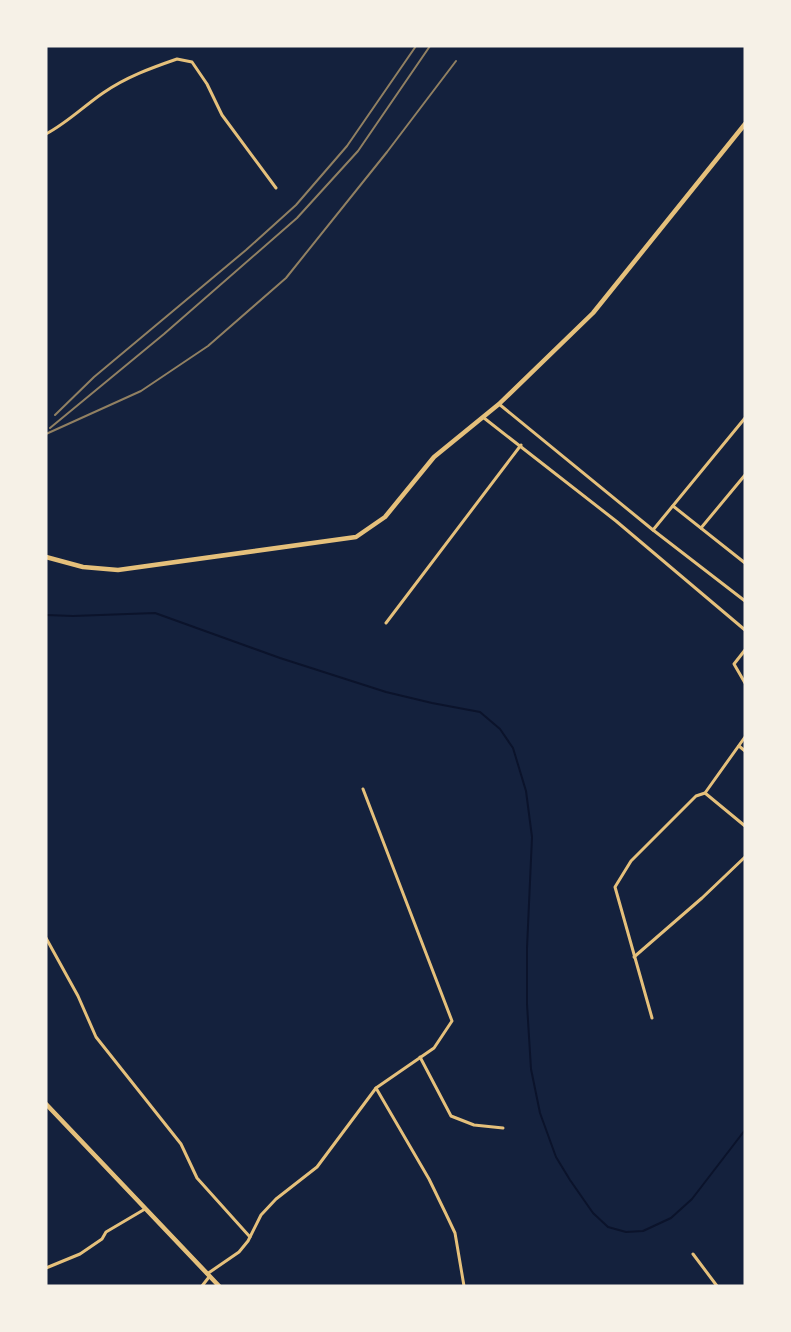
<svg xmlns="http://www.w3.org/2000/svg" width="791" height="1332" viewBox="0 0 791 1332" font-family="Poppins,sans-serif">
  <rect width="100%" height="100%" fill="#14213d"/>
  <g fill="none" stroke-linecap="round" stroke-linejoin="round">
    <!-- stream -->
    <path stroke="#0b132b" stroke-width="2" d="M46 615 73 616 155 613 280 658 386 692 432 703 480 712 500 729 513 748 526 791 532 837 527 948V1004L531 1069 540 1113 556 1157 570 1180 593 1213 608 1227 626 1232 643 1231 671 1218 692 1199 745 1130"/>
    <!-- minor -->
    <g stroke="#e5c07b" stroke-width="3">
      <path d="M46 134C67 123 84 106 103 93 126 77 151 68 177 59L192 62 207 84 222 115 276 188"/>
      <path d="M499 404 653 530 745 601"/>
      <path d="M484 418 616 521 745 630"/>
      <path d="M673 506 745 563"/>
      <path d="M701 528 745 475"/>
      <path d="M653 530 745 418"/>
      <path d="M386 623 521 445"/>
      <path d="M745 650 734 664 745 683"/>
      <path d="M739 746 745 751"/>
      <path d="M705 793 745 826"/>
      <path d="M46 938 78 996 96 1037 181 1144 197 1178 250 1237"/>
      <path d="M634 957 702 898 745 857"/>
      <path d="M652 1018 615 887 631 861 696 796 705 793 745 737"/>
      <path d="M420 1057 451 1116 474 1125 503 1128"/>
      <path d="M376 1088 429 1179 446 1214 455 1233 464 1286"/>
      <path d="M693 1254 717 1286"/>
      <path d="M46 1268 80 1254 102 1239 106 1232 145 1209"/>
      <path d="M207 1274 239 1252 248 1241 261 1215 276 1199 317 1167 376 1088 434 1048 452 1021 363 789"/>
      <path d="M202 1286 209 1277"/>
    </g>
    <!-- tertiary -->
    <path stroke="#e5c07b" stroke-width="4.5" d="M46 557 83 567 118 570 356 537 385 517 434 457 499 404 593 313 745 124"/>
    <!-- secondary -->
    <path stroke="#e5c07b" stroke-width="4.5" d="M46 1104 219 1286"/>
    <!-- rail -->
    <g stroke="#918062" stroke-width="2">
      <path d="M55 415 94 377 246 250 296 205 347 146 416 46"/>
      <path d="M50 428 164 334 297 218 358 151 430 46"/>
      <path d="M46 434 141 391 208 346 286 278 387 152 456 61"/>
    </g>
  </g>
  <!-- border -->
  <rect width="791" height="1332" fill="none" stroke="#f6f1e7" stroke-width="95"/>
</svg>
